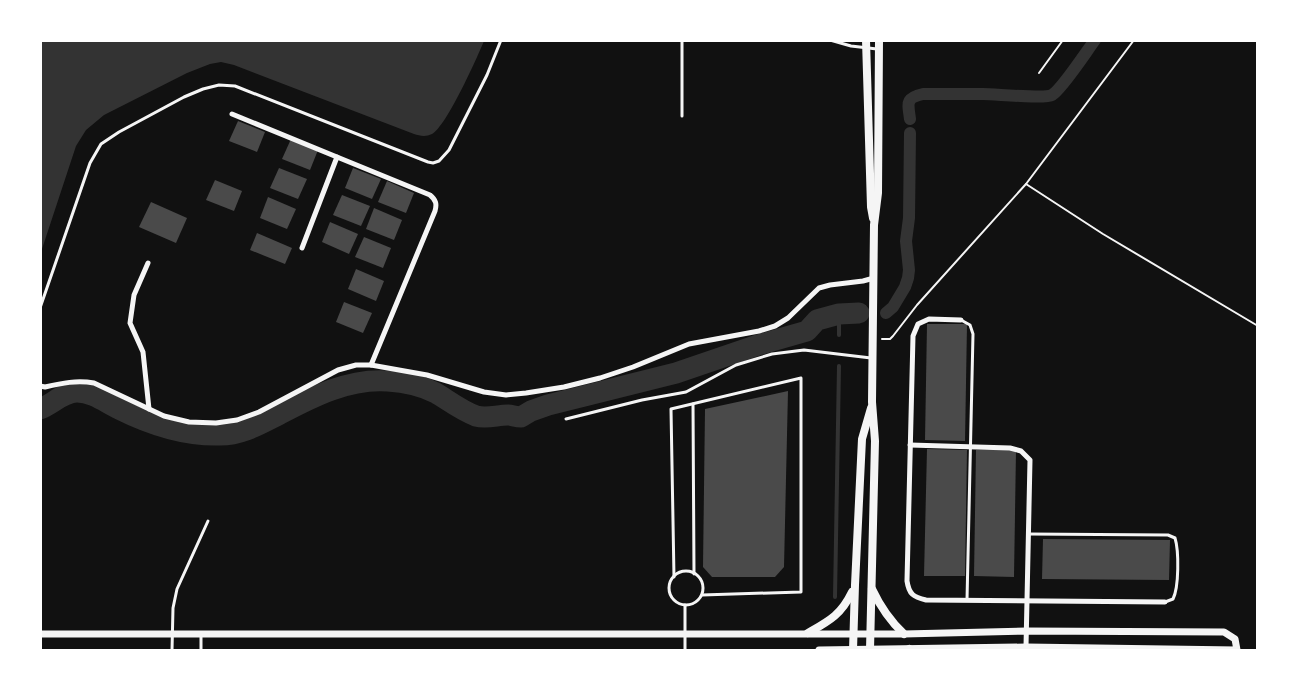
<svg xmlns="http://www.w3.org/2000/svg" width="1298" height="691" viewBox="0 0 1298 691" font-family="'Source Sans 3',sans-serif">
  <rect width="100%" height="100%" fill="#111"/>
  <!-- water -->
  <path fill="#333" d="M41 40H484V41C477 58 446 127 432 134 426 137 420 136 414 134L234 65 221 62 210 64 187 73 104 115 86 130 76 146 41 252Z"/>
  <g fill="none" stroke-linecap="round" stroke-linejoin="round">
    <!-- stream -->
    <g stroke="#333" stroke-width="4">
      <path d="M839 335V314"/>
      <path d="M835 597 839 366"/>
    </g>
    <!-- canal -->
    <g stroke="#333" stroke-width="12">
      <path d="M910 119C908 103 905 98 923 94 943 94 963 94 983 94 995 94 1045 99 1052 95 1062 89 1086 52 1095 40"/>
      <path d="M886 313 893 307 905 287 908 278 909 270 906 241 909 218 910 133"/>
    </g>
    <!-- river -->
    <path stroke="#333" stroke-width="21" d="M40 409C53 404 63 392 77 392 93 392 106 403 119 409 151 425 184 436 220 435 242 435 260 424 280 414 312 397 349 378 388 381 404 382 422 386 436 393 449 401 462 411 476 416 487 419 497 415 508 415 512 415 516 417 521 417L531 411 548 405 676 373 758 345 807 331 817 320 839 314 859 313"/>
  </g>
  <!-- building -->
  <g fill="#4a4a4a">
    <path d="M238 121 265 132 257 152 229 141Z"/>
    <path d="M291 139 318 150 310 170 282 159Z"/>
    <path d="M279 168 307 179 298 199 270 188Z"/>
    <path d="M353 168 381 179 372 199 345 188Z"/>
    <path d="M215 180 242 191 234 211 206 200Z"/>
    <path d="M387 181 414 193 406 213 378 202Z"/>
    <path d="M342 195 370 206 361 226 333 215Z"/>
    <path d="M268 197 296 209 287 229 260 218Z"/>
    <path d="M151 202 187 218 176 243 139 227Z"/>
    <path d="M374 208 402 220 394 240 366 229Z"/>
    <path d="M330 222 358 234 349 254 322 242Z"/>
    <path d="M257 233 292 248 285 264 250 250Z"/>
    <path d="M364 237 391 248 383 268 355 257Z"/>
    <path d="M356 269 384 281 376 301 348 289Z"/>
    <path d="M344 302 372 313 363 333 336 322Z"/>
    <path d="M927 324H967L965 441 925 440Z"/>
    <path d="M788 391 784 567 775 577H712L703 567 705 409Z"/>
    <path d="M927 449 967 450 965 576H924Z"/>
    <path d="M976 450H1016L1014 577 974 576Z"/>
    <path d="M1043 539 1170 540 1169 580 1042 579Z"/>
  </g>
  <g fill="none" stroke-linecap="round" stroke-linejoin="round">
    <!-- path -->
    <g stroke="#f5f5f5" stroke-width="2">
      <path d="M1039 73 1063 40"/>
      <path d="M1026 184 1103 234 1258 326"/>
      <path d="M882 339H890L893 336 917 305 1026 184 1134 40"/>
    </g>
    <!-- service -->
    <g stroke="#f5f5f5" stroke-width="3">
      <path d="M830 40 851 46 877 49"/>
      <path d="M682 116V40"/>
      <path d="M40 308 90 163 101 144 119 132 184 97 203 89 219 85 235 86 428 162 433 163 439 161 449 150 487 75 501 40"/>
      <path d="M961 320 970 325 973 334 967 600"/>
      <path d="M693 404 694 574"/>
      <path d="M566 419 642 400 686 392 736 365 772 354 804 350 871 358"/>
      <path d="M1028 534 1168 535 1175 538C1179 551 1179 587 1173 599L1165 602"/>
      <circle cx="686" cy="588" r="17"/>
      <path d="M674 577 671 409 801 378V592L702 595"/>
      <path d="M201 634V650"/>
      <path d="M172 650 173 608 177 589 208 521"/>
      <path d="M685 650V605"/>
    </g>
    <!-- minor -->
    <g stroke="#f5f5f5" stroke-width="5">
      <path d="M232 114 337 157"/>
      <path d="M302 248 337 157 430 195C436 200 437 204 435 211L371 365"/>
      <path d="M148 263 134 295 130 323 143 352 149 409"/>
      <path d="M961 320 929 319 918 324 913 336 907 581C909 594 913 597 926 600L1165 602"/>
      <path d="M40 386 45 387C62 383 77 380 94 383L164 416 189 422 216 423 237 420 259 412 338 370 356 365H371L427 375 484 392 506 395 526 393 564 387 600 378 633 367 689 344 759 331 775 326 788 318 819 288 830 285 863 281 874 278"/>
      <path d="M910 445 1010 448 1021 451 1030 460 1026 647"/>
    </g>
    <!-- tertiary -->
    <path stroke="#f5f5f5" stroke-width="7" d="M40 634H904L1026 631 1224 632 1235 639 1237 650 1026 647 819 650"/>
    <!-- primary -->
    <g stroke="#f5f5f5" stroke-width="8">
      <path d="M866 40 871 207 873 218"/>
      <path d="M872 589C880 606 890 621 904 634"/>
      <path d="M808 633C829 621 841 615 852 592"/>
      <path d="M853 650 855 585 862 439 871 408"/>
      <path d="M870 650 875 441 872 402 874 225 878 193 879 40"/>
      <path d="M907 650 909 649"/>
    </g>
  </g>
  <!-- border -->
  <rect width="1298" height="691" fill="none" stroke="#ffffff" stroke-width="84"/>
</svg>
